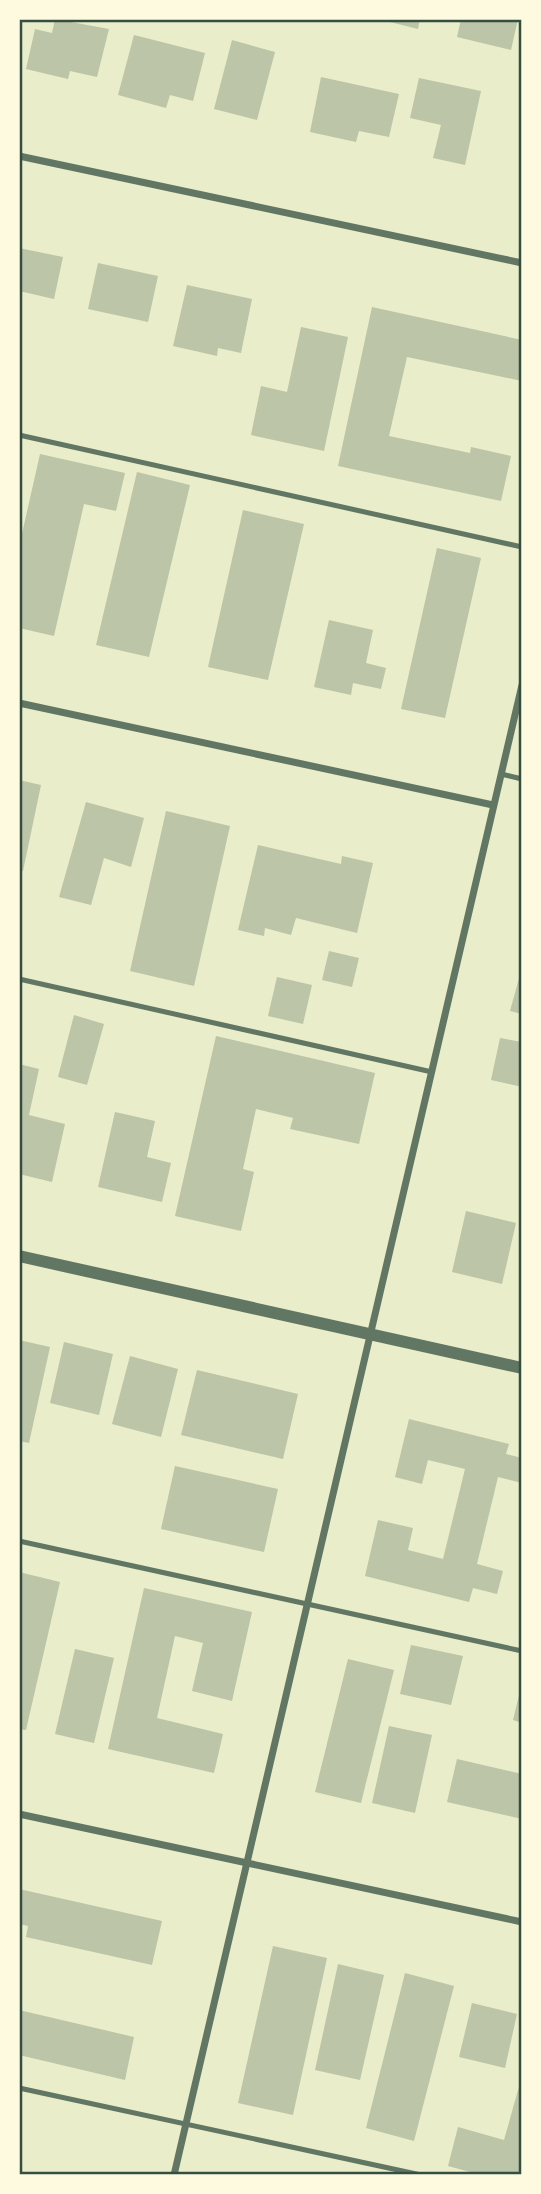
<svg xmlns="http://www.w3.org/2000/svg" width="541" height="2194" viewBox="0 0 541 2194" font-family="Figtree,sans-serif">
  <rect width="100%" height="100%" fill="#e9edc9"/>
  <!-- building -->
  <g fill="#bcc5a7">
    <path d="M55 19 109 29 97 77 70 71 68 79 26 69 35 29 52 33Z"/>
    <path d="M378 19H420L418 29Z"/>
    <path d="M461 19H518L511 50 457 37Z"/>
    <path d="M134 35 205 53 193 101 170 95 166 108 118 95Z"/>
    <path d="M232 40 275 52 257 120 214 109Z"/>
    <path d="M321 77 399 94 389 137 359 131 356 142 310 132Z"/>
    <path d="M419 78 481 91 465 165 433 158 441 125 410 118Z"/>
    <path d="M19 248 63 257 54 299 19 291Z"/>
    <path d="M98 263 158 276 148 322 88 309Z"/>
    <path d="M187 285 252 299 241 353 218 348 217 356 173 346Z"/>
    <path d="M372 307 522 340V381L407 357 389 436 470 453 471 447 511 456 501 501 338 466Z"/>
    <path d="M301 327 348 337 324 451 251 435 261 386 287 392Z"/>
    <path d="M40 454 125 473 116 511 84 504 54 636 19 628V547Z"/>
    <path d="M137 472 190 485 149 657 96 645Z"/>
    <path d="M243 510 304 524 268 680 208 667Z"/>
    <path d="M437 548 481 558 445 718 401 709Z"/>
    <path d="M329 620 373 630 366 663 386 668 381 689 353 683 351 695 314 687Z"/>
    <path d="M19 780 41 785 23 871 19 870Z"/>
    <path d="M86 802 144 818 131 867 104 858 91 905 59 897Z"/>
    <path d="M166 811 230 826 194 986 130 971Z"/>
    <path d="M258 845 341 864 342 856 373 863 357 933 296 918 291 935 265 928 264 936 238 930Z"/>
    <path d="M329 951 359 958 352 987 322 980Z"/>
    <path d="M521 971H522V1014L510 1011Z"/>
    <path d="M277 977 312 985 303 1024 268 1016Z"/>
    <path d="M74 1015 104 1024 87 1085 58 1077Z"/>
    <path d="M216 1036 375 1073 359 1144 290 1129 293 1118 256 1109 243 1169 254 1172 241 1231 175 1216Z"/>
    <path d="M500 1038 522 1042V1087L491 1080Z"/>
    <path d="M19 1064 39 1069 29 1115 65 1124 52 1182 19 1174Z"/>
    <path d="M115 1112 155 1121 147 1157 171 1163 162 1202 98 1187Z"/>
    <path d="M466 1211 516 1223 502 1284 452 1272Z"/>
    <path d="M19 1340 50 1347 29 1443 19 1441Z"/>
    <path d="M64 1342 113 1354 99 1415 50 1403Z"/>
    <path d="M130 1356 178 1369 161 1437 112 1424Z"/>
    <path d="M197 1370 298 1394 283 1459 181 1435Z"/>
    <path d="M409 1419 509 1444 506 1454 522 1458V1483L498 1477 477 1564 503 1571 497 1594 473 1588 469 1602 365 1576 378 1520 413 1528 408 1550 443 1559 465 1469 428 1460 422 1484 395 1477Z"/>
    <path d="M175 1466 278 1489 264 1552 161 1529Z"/>
    <path d="M19 1572 60 1582 26 1730 19 1729Z"/>
    <path d="M144 1588 252 1612 232 1701 192 1691 203 1643 175 1636 157 1718 223 1734 214 1773 108 1749Z"/>
    <path d="M411 1645 463 1656 451 1705 400 1694Z"/>
    <path d="M75 1649 114 1658 94 1743 55 1734Z"/>
    <path d="M348 1659 394 1670 361 1803 315 1792Z"/>
    <path d="M521 1687 522 1688V1723L513 1720Z"/>
    <path d="M389 1726 432 1735 415 1813 372 1803Z"/>
    <path d="M457 1759 522 1774V1819L447 1802Z"/>
    <path d="M19 1889 162 1921 152 1965 26 1937 28 1926 19 1924Z"/>
    <path d="M273 1946 327 1958 293 2115 238 2103Z"/>
    <path d="M338 1964 384 1975 360 2080 315 2070Z"/>
    <path d="M405 1973 454 1986 414 2141 366 2128Z"/>
    <path d="M472 2003 517 2014 505 2068 459 2057Z"/>
    <path d="M19 2010 134 2037 125 2080 19 2055Z"/>
    <path d="M522 2076V2175H481L448 2166 458 2127 504 2140Z"/>
  </g>
  <g fill="none" stroke-linecap="round" stroke-linejoin="round">
    <!-- service -->
    <g stroke="#617663" stroke-width="5">
      <path d="M19 435 522 547"/>
      <path d="M501 774 522 779"/>
      <path d="M19 979 432 1072"/>
      <path d="M19 1541 522 1651"/>
      <path d="M19 2088 421 2175"/>
    </g>
    <!-- minor -->
    <g stroke="#617663" stroke-width="7">
      <path d="M19 156 522 263"/>
      <path d="M19 703 493 805"/>
      <path d="M19 1814 522 1922"/>
      <path d="M174 2175 522 685"/>
    </g>
    <!-- tertiary -->
    <path stroke="#617663" stroke-width="12" d="M19 1256 522 1368"/>
  </g>
  <!-- border -->
  <rect width="541" height="2194" fill="none" stroke="#fefae0" stroke-width="42"/>
  <rect x="21" y="21" width="499" height="2152" fill="none" stroke="#344e41" stroke-width="2.5"/>
</svg>
